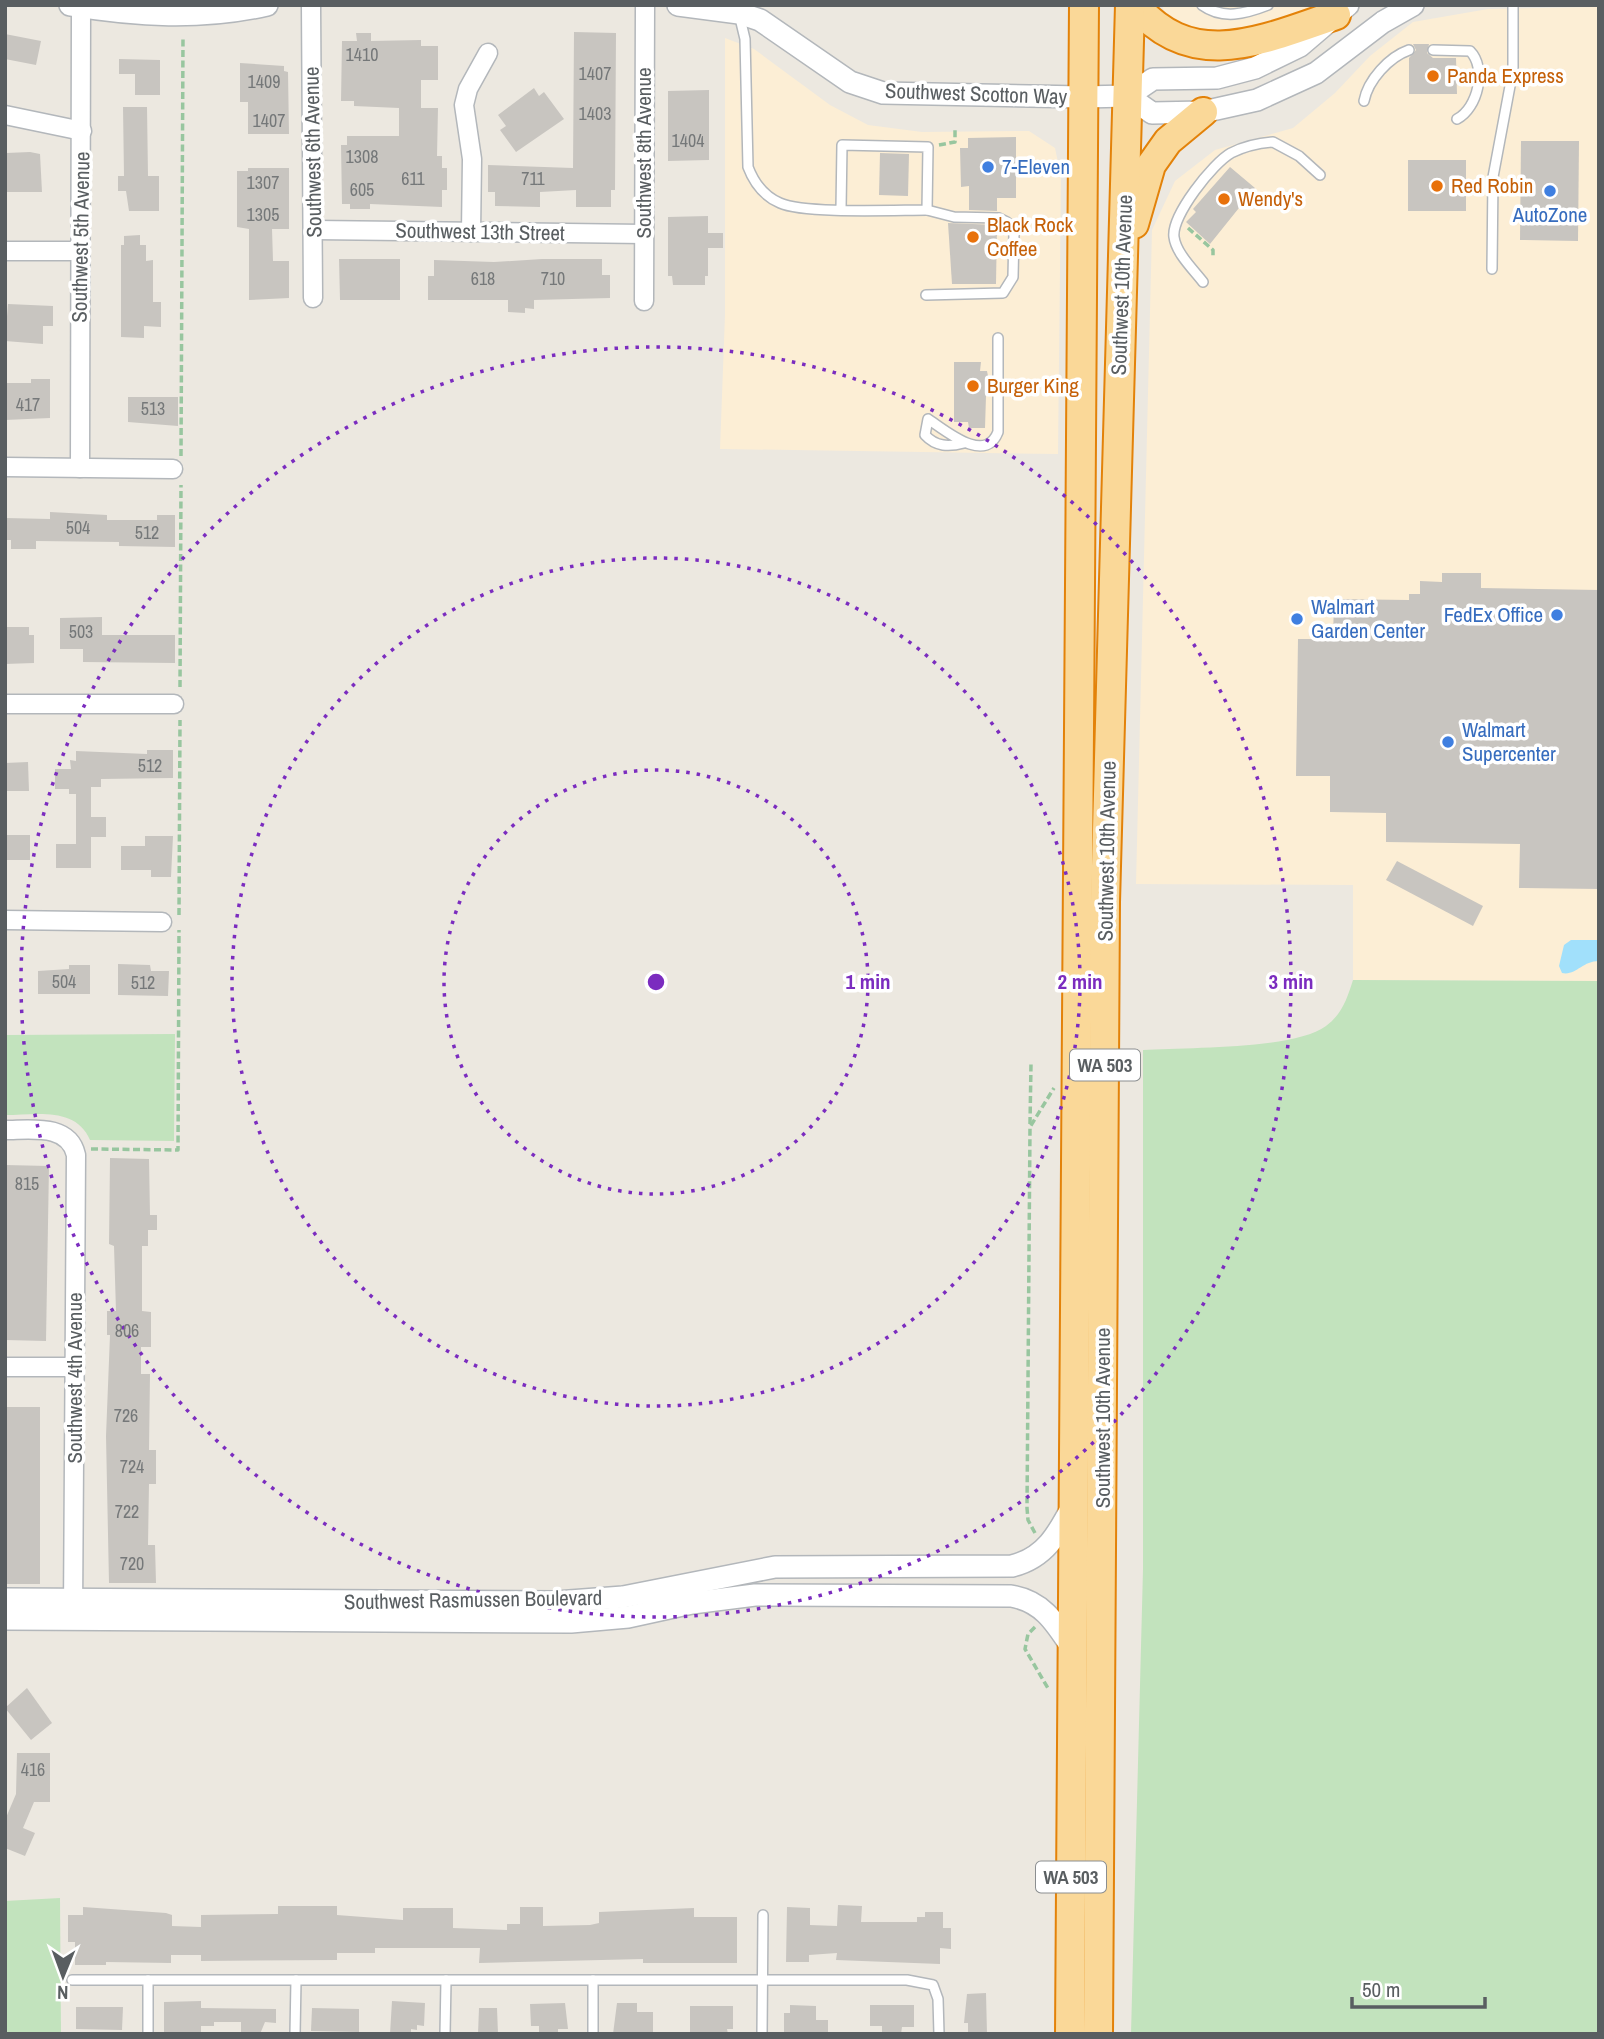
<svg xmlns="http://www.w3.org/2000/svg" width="1604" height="2039" viewBox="0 0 1604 2039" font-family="'Archivo Narrow',sans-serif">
  <rect width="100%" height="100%" fill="#ece8e0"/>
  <!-- commercial -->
  <g fill="#fceed5">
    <path d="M1162 5H1317L1304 13 1254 30 1200 34 1167 19Z"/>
    <path d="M1599 7V981L1353 980V885L1136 884 1152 230 1175 181 1215 150 1293 128 1335 93 1370 56 1413 22 1488 9Z"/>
    <path d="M725 38 754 49 830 105 868 125 922 132 1029 131 1055 148 1061 177 1058 454 720 449 725 315Z"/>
  </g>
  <!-- green -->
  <g fill="#c2e3bd">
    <path d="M1353 980 1599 981V2034H1131L1143 1569V1050C1187 1047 1293 1050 1326 1026 1342 1014 1347 999 1353 980Z"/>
    <path d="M175 1034 174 1141 90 1140C76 1106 35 1115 5 1115V1035Z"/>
    <path d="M60 1898 61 2034H5V1901Z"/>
  </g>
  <!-- water -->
  <path fill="#a1e0fb" d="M1571 940H1599V961C1582 961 1576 976 1562 973L1559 966 1564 945Z"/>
  <!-- building -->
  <g fill="#c8c5c0">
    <path d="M574 32 616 33 615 190H611V207H576V190L540 192V207L495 206V192H488V165L573 168Z"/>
    <path d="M356 33H371V41L421 40V46H438V80H421V108H438L437 156H442V168H447V190H442V207L370 204V209H350V204H342L341 145H347V136H399V108L354 106V101H341L342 41H357Z"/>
    <path d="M5 34 41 41 36 65 5 59Z"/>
    <path d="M1413 44H1429L1427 53 1433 58H1456L1457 94H1409V58L1416 50Z"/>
    <path d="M119 59 160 60V95H135V74H119Z"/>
    <path d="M240 63 284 66V71L288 72 289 134H248V102H240Z"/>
    <path d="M534 88 539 96 544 92 564 119 516 152 500 130 506 126 498 115Z"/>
    <path d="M709 90V160L668 161V91Z"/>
    <path d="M123 107H147L148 176H159V211H129L126 191H118V176H124Z"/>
    <path d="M1016 137V198H997V211L969 210V186L961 187 960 148H968V138Z"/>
    <path d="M1521 141H1579L1578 241 1520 240Z"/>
    <path d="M30 152 40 154 42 192H6V153Z"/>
    <path d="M880 153 909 154 908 196 879 195Z"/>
    <rect x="1408" y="160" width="58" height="51"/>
    <path d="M1230 167 1255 188 1210 244 1186 222 1196 212 1193 209Z"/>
    <path d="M248 168H289V229H272L273 261H289V298L249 300V229L237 227V171H248Z"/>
    <path d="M708 216V233H723V248H708V276H705V285H673L672 276H668V217Z"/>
    <path d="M948 223 997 225 996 284H952Z"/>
    <path d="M140 235V245H146V261L153 260V302H161V327L144 326V338L121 337V245H124V236Z"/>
    <path d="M339 259H400V300H340Z"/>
    <path d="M542 259H602V275H610V298L534 300V309L525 308V313L508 312V300H428V276H434V260L494 262Z"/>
    <path d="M8 304 53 306V326H43V344L5 341Z"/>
    <path d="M954 362H981L980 371H987L988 376H991V396H986L985 428H969L968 422H954Z"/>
    <path d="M31 379H50V418L5 420 6 383H31Z"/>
    <path d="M128 397H178V426L128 422Z"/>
    <path d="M50 512 107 515V520H157V515H175V547L119 546V542L36 541V549H11V540H5V518L50 519Z"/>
    <path d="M1442 573H1481V588L1599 590V889L1519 888 1520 844 1386 842V813L1330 812V776H1296L1298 639H1333L1334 599 1409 600V594H1420V581L1442 582Z"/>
    <path d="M102 617V635H175V663L83 662V649H60V618Z"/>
    <path d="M5 627H29V635H34V663L5 664Z"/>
    <path d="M147 750H173V778L101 779V787H91V817H106V837H91V868H56V844H76V794H69V789H55V769H71L70 760 76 761V751L147 754Z"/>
    <path d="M28 762 29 791H5V763Z"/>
    <rect x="5" y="835" width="25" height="25"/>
    <path d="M145 836H173L171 877H151V870H121V846H145Z"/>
    <path d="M1397 861 1483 906 1473 926 1386 880Z"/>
    <path d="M118 964 150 965 151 971H169L168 996 118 995Z"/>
    <path d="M69 965H90V994H38V971L69 969Z"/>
    <path d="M110 1158 149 1159 150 1215H157V1230H148V1246H142V1311L151 1312V1347H141V1374H150L149 1450H156V1484H149L148 1545H155L156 1583H109L106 1436 110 1335H107V1311H116L114 1246 109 1244Z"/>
    <path d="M5 1165 49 1166 46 1341 5 1340Z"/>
    <rect x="5" y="1407" width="35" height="177"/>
    <path d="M27 1688 52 1723 31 1740 5 1708Z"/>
    <path d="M17 1753H50V1802H34L23 1828 35 1833 25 1856 5 1848V1820L16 1794Z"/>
    <path d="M838 1905 862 1906 861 1922H917V1917H925V1912H943V1928H951V1949L940 1948V1964L836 1960 837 1953 809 1955V1962H786L787 1907 810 1908V1925L837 1926Z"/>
    <path d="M278 1906H337V1915L403 1920V1908H453V1928L507 1930V1924H520V1907H543V1926L590 1925 599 1923V1912L694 1908V1917H737V1963H643V1959L479 1963 480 1948H375V1953H337V1960L201 1961V1955H171V1963L106 1962V1965H75V1942H68V1915H83V1907L166 1913 172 1915V1926L201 1927V1915L278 1914Z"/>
    <path d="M986 1993 987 2034H968V2023H964L967 1994Z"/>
    <path d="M201 2001V2008L276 2009V2023L265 2022 260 2034H241V2022H214V2026H201V2034H164V2002Z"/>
    <path d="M392 2001 425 2003 424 2026 417 2025V2030L411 2029V2034H390Z"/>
    <path d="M565 2003 568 2029H558V2034H539V2026H531L530 2004Z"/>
    <path d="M617 2003H637V2012H653V2034H613Z"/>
    <path d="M790 2005 816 2006V2020H828V2034H784V2013H790Z"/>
    <path d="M870 2005H914V2027H902L901 2034H882V2026H870Z"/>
    <path d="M690 2006H733V2029H727L728 2034H690Z"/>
    <path d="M76 2007H123L122 2030 76 2029Z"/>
    <path d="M312 2008 359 2009V2032L311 2031Z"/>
    <path d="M479 2008H497L498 2034H478Z"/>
  </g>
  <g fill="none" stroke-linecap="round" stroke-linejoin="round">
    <!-- service casing -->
    <g stroke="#b3b7bb" stroke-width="12">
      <g id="service">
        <path d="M1202 5C1223 20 1245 14 1268 5"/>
        <path d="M739 14 745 39 748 167C754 183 764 196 780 203 804 214 895 210 927 210L928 147 842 145 841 209"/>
        <path d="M1433 50 1470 51C1487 68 1478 108 1457 119"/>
        <path d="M1364 101C1368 80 1389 57 1409 50"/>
        <path d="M1492 269 1493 177 1513 70V5"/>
        <path d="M1203 282C1193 269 1176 253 1174 237 1171 216 1213 163 1231 153 1243 147 1260 143 1273 142L1299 156 1320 175"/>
        <path d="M926 295 1003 293 1013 277 1014 233 1007 222 999 218 954 217 927 210"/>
        <path d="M964 443C949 447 936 447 925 435L928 419C945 430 985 465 998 432V338"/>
        <path d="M72 1980H907L933 1985 938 1999 939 2034"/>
        <path d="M148 2034V1980"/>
        <path d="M295 2034 296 1980"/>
        <path d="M445 2034 446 1980"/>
        <path d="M593 2034V1980"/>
        <path d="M762 2034 763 1915"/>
      </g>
    </g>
    <!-- minor casing -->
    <g stroke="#b3b7bb" stroke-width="21">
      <g id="minor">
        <path d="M311 5 313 298"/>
        <path d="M5 115 82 131"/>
        <path d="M315 230 644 234"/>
        <path d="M471 232 472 159 464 105 468 89 488 53"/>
        <path d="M5 251H80"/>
        <path d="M644 301 645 5"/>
        <path d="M5 467 173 469"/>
        <path d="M80 468 81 7"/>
        <path d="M5 704H174"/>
        <path d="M5 920 162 922"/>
        <path d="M5 1130C30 1130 69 1123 76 1155L73 1613"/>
        <path d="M5 1367H75"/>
      </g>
    </g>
    <!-- tertiary casing -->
    <g stroke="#b3b7bb" stroke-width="24">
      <g id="tertiary">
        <path d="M70 5C136 16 201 20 267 5"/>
        <path d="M678 5 739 13 760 20 850 82 883 93 1083 97 1128 96 1153 79 1217 78 1255 68 1300 46 1348 5"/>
        <path d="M1128 96 1152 113 1203 112 1257 100 1316 73 1383 22 1413 5"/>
        <path d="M5 1599 556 1602 623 1597 775 1567 1012 1566C1045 1558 1058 1534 1073 1505"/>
        <path d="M5 1619 571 1622 628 1617 692 1603 755 1595 1011 1596C1042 1601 1055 1622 1072 1648"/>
      </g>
    </g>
    <!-- trunk casing -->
    <g stroke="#e38209" stroke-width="32">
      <g id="trunk">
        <path d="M1135 5C1193 74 1264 39 1336 15"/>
        <path d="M1134 224 1151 165 1168 141 1203 112"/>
        <path d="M1070 2034 1084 5"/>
        <path d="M1098 2034 1105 902 1130 5"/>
      </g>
    </g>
    <!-- path -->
    <g stroke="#98c69f" stroke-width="3.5" stroke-dasharray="7 3.5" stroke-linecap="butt">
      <path d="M939 145 955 142V128"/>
      <path d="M1188 228 1213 250V257"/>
      <path d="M181 456 183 38"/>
      <path d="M180 687 181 485"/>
      <path d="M179 915 180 720"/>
      <path d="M1030 1124 1031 1064"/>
      <path d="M91 1149 178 1150 179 930"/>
      <path d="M1035 1533 1028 1520 1027 1508 1030 1127 1054 1088"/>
      <path d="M1035 1627 1028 1634 1025 1649 1049 1690"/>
    </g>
    <!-- service -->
    <use href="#service" stroke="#fff" stroke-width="9"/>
    <!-- minor -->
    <use href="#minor" stroke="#fff" stroke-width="18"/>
    <!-- tertiary -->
    <use href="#tertiary" stroke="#fff" stroke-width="21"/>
    <!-- trunk -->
    <use href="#trunk" stroke="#fad898" stroke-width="28"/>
  </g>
  <!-- distance rings -->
  <g fill="none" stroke="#7b2cbf" stroke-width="3.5" stroke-dasharray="3.5 7">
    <circle cx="656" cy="982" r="212"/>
    <circle cx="656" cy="982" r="424"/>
    <circle cx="656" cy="982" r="635"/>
  </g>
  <!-- markers -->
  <g fill="#e8710a" stroke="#fff" stroke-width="2.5">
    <circle cx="1433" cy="76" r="7"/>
    <circle cx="1437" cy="186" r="7"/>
    <circle cx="1224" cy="199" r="7"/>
    <circle cx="973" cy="237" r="7"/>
    <circle cx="973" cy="386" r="7"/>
  </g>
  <g fill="#3f7fe0" stroke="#fff" stroke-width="2.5">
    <circle cx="988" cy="167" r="7"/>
    <circle cx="1550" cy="191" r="7"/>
    <circle cx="1557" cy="615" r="7"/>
    <circle cx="1297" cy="619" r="7"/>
    <circle cx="1448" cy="742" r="7"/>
  </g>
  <g text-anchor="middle" stroke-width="7" stroke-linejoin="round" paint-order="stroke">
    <!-- number labels -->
    <g font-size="18" fill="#757879">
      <text x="362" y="61">1410</text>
      <text x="595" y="80">1407</text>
      <text x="264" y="88">1409</text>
      <text x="595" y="120">1403</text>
      <text x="269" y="127">1407</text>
      <text x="688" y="147">1404</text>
      <text x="362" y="163">1308</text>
      <text x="413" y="185">611</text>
      <text x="533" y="185">711</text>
      <text x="263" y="189">1307</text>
      <text x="362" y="196">605</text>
      <text x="263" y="221">1305</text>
      <text x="483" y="285">618</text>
      <text x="553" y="285">710</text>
      <text x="28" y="411">417</text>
      <text x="153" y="415">513</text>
      <text x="78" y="534">504</text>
      <text x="147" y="539">512</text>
      <text x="81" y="638">503</text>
      <text x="150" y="772">512</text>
      <text x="64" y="988">504</text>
      <text x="143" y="989">512</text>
      <text x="27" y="1190">815</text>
      <text x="127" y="1337">806</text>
      <text x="126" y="1422">726</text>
      <text x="132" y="1473">724</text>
      <text x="127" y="1518">722</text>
      <text x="132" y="1570">720</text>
      <text x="33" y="1776">416</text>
    </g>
    <!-- shield labels -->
    <g fill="#fff" stroke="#8b8e90" stroke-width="2">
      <rect x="1070" y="1049.5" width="70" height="31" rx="5"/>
      <rect x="1036" y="1861.5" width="70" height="31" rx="5"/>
    </g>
    <g font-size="19" font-weight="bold" fill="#595e61">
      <text x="1105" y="1072">WA 503</text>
      <text x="1071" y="1884">WA 503</text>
    </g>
    <!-- food labels -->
    <g font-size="21" fill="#c56008" stroke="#fff" text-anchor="start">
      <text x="1447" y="83">Panda Express</text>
      <text x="1451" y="193">Red Robin</text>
      <text x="1238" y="206">Wendy's</text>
      <text x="987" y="232">Black Rock<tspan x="987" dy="24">Coffee</tspan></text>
      <text x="987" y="393">Burger King</text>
    </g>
    <!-- street labels -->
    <g font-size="21" fill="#595e61" stroke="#fff">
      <text transform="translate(976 94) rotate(2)" y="7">Southwest Scotton Way</text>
      <text transform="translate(313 152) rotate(-91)" y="7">Southwest 6th Avenue</text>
      <text transform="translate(644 153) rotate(-90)" y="7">Southwest 8th Avenue</text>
      <text transform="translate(480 232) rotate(1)" y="7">Southwest 13th Street</text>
      <text transform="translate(81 237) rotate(-89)" y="7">Southwest 5th Avenue</text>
      <text transform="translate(1122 285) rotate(-88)" y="7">Southwest 10th Avenue</text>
      <text transform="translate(1107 851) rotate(-89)" y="7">Southwest 10th Avenue</text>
      <text transform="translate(75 1378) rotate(-90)" y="7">Southwest 4th Avenue</text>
      <text transform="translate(1103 1418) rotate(-90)" y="7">Southwest 10th Avenue</text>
      <text transform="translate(473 1600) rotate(-1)" y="7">Southwest Rasmussen Boulevard</text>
    </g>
    <!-- shop labels -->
    <g font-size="21" fill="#366cbe" stroke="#fff" text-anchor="start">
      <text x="1002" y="174">7-Eleven</text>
      <text x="1550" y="222" text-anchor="middle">AutoZone</text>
      <text x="1311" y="614">Walmart<tspan x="1311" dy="24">Garden Center</tspan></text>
      <text x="1543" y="622" text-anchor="end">FedEx Office</text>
      <text x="1462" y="737">Walmart<tspan x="1462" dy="24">Supercenter</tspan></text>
    </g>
  </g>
  <circle cx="656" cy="982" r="10" fill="#7b2cbf" stroke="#fff" stroke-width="3.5"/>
  <g font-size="21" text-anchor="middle" font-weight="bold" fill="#7b2cbf" stroke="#fff" stroke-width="7" stroke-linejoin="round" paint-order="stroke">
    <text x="868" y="989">1 min</text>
    <text x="1080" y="989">2 min</text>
    <text x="1291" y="989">3 min</text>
  </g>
  <!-- border -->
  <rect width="1604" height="2039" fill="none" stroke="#595e61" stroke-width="14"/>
  <!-- north arrow -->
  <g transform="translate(63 1976) rotate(181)" stroke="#ffffff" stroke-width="5" paint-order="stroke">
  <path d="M0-5L12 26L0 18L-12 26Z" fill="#595e61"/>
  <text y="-10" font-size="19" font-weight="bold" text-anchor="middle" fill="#595e61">N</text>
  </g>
  <!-- scale -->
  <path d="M1352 1997v10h133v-10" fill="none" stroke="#595e61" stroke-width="3.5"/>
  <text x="1362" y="1997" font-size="21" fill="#595e61" stroke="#ffffff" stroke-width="5" paint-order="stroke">50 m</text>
</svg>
